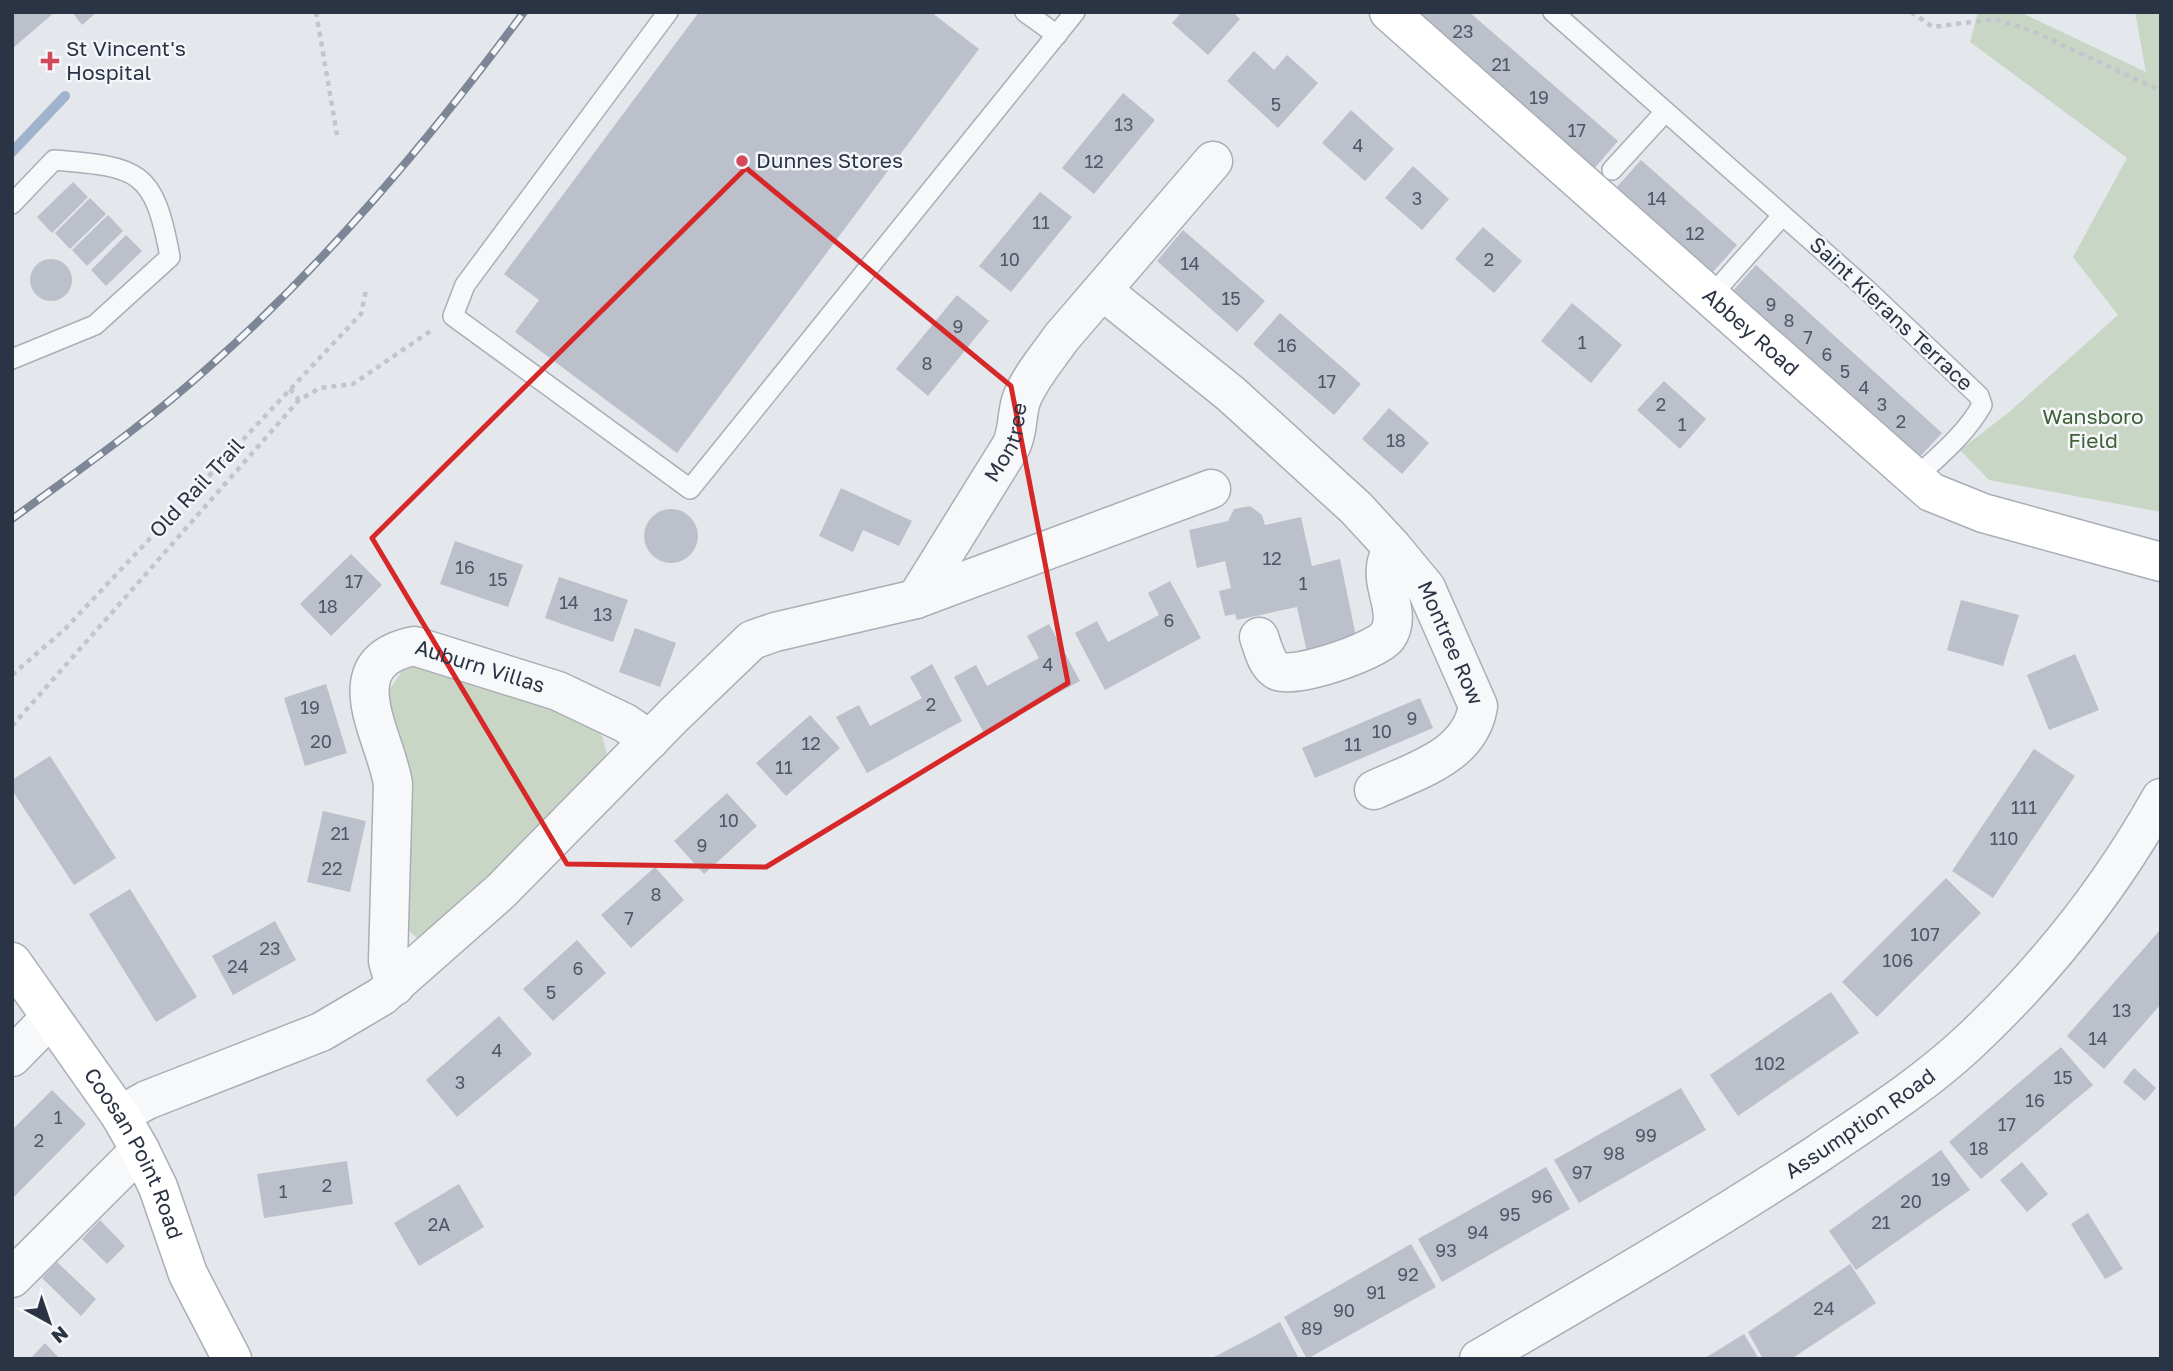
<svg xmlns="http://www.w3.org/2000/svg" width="2173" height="1371" viewBox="0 0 2173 1371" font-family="'Golos Text',sans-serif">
  <rect width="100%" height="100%" fill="#e4e7ec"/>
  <!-- green -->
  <g fill="#c9d6c5">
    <path d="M1978 12H2020L2146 72 2135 12H2161V512L1989 480 1960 450 2008 413 2118 315 2073 257 2127 158 1970 42Z"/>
    <path d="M427 663 576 712 601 732 607 754 601 769 424 938H417L405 927 387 693 402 671Z"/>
  </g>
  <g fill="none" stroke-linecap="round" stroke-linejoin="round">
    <!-- stream -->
    <path stroke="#9fb4cc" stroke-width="10" d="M12 152 65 96"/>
  </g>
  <!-- building -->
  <g fill="#bbc0ca">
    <path d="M12 12H55L13 48Z"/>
    <path d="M72 12H97L82 25Z"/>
    <path d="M699 12H931L979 49 677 453 515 332 539 300 504 274Z"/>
    <path d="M1182 12H1233L1240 19 1208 55 1172 23Z"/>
    <path d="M1410 12H1469L1618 141 1593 170Z"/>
    <path d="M1254 51 1274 70 1287 55 1318 83 1278 128 1227 81Z"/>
    <path d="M1123 93 1155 120 1094 194 1062 168Z"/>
    <path d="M1351 110 1394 149 1365 181 1322 143Z"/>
    <path d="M1641 160 1737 245 1712 273 1616 188Z"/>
    <path d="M1413 166 1449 199 1422 230 1385 198Z"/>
    <path d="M73 182 88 197 52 233 37 217Z"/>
    <path d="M1040 192 1072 217 1011 292 979 266Z"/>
    <path d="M90 198 106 214 70 249 55 233Z"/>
    <path d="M108 215 123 231 87 266 72 250Z"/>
    <path d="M1483 227 1522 261 1494 293 1455 259Z"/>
    <path d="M1183 230 1265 301 1237 332 1157 261Z"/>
    <path d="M126 235 142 251 106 286 91 270Z"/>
    <circle cx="51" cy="280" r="21"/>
    <path d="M1756 265 1942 433 1916 461 1730 294Z"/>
    <path d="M957 295 989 321 928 396 896 369Z"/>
    <path d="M1572 303 1622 345 1591 383 1541 341Z"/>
    <path d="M1280 313 1361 384 1334 415 1253 344Z"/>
    <path d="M1664 381 1706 419 1680 449 1637 410Z"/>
    <path d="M1389 408 1429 443 1402 474 1362 439Z"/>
    <path d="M841 488 912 521 899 546 863 530 853 552 819 536Z"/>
    <path d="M1250 506 1262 515 1265 525 1301 517 1312 566 1340 559 1358 646 1308 657 1297 607 1237 620 1235 614 1225 616 1219 591 1231 588 1225 561 1197 568 1189 530 1228 521 1234 509Z"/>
    <circle cx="671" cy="536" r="27"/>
    <path d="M455 541 523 565 508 607 440 584Z"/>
    <path d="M351 554 382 585 331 636 300 604Z"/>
    <path d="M559 577 628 600 613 642 545 618Z"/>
    <path d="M1170 581 1201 638 1105 690 1075 633 1097 621 1108 642 1159 615 1148 593Z"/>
    <path d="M1961 600 2019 615 2003 666 1947 650Z"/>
    <path d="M1049 624 1080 681 984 733 954 677 976 665 987 686 1039 658 1027 636Z"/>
    <path d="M635 628 676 643 660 687 619 672Z"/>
    <path d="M2075 654 2099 710 2049 730 2027 675Z"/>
    <path d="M932 664 962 721 867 773 836 717 859 705 870 726 922 698 910 677Z"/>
    <path d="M326 684 347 753 305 766 284 698Z"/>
    <path d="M1420 698 1433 728 1315 778 1302 748Z"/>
    <path d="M810 715 840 748 786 796 756 763Z"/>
    <path d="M2034 749 2075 776 1993 898 1952 871Z"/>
    <path d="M50 756 116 858 74 885 12 790V780Z"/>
    <path d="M727 793 757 826 704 874 674 841Z"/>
    <path d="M323 811 366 821 350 892 307 882Z"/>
    <path d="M655 867 684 900 631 948 601 915Z"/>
    <path d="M1946 878 1981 913 1877 1017 1842 982Z"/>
    <path d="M130 889 197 997 156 1022 89 914Z"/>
    <path d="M275 921 296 960 233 995 212 956Z"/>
    <path d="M2161 929V1004L2104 1069 2067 1036Z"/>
    <path d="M577 940 606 973 553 1021 523 989Z"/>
    <path d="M1831 992 1859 1033 1738 1116 1710 1075Z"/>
    <path d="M499 1016 532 1054 457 1117 426 1080Z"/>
    <path d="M2061 1047 2093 1085 1981 1179 1949 1142Z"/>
    <path d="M2134 1068 2156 1088 2145 1101 2123 1082Z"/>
    <path d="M1681 1088 1706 1130 1579 1203 1554 1160Z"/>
    <path d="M52 1090 86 1124 12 1199V1130Z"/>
    <path d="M1941 1150 1970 1190 1856 1270 1829 1231Z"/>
    <path d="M347 1161 353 1204 264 1218 257 1174Z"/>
    <path d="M2022 1162 2048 1194 2027 1212 2000 1180Z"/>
    <path d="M1546 1167 1570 1209 1442 1282 1418 1239Z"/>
    <path d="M459 1184 484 1227 419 1266 394 1223Z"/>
    <path d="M2088 1213 2123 1269 2105 1279 2071 1224Z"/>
    <path d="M100 1220 125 1246 107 1264 82 1239Z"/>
    <path d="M1411 1244 1436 1287 1307 1359 1284 1317Z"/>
    <path d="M57 1262 96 1299 81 1316 42 1278Z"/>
    <path d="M1850 1264 1876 1303 1791 1359H1763L1748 1332Z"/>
    <path d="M1280 1322 1299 1359H1210L1249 1339Z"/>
    <path d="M1744 1334 1759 1359H1703L1715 1352Z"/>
    <path d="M45 1343 60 1359H30Z"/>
  </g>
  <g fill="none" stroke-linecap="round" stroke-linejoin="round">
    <!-- lane casing -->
    <g stroke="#a9aeb7" stroke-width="22">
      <g id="lane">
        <path d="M668 12 465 285 453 316 690 489 1075 12"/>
        <path d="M1025 12 1057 35"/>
        <path d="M1553 12 1865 288 1979 396 1982 405C1966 434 1939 456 1914 479"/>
        <path d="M1612 170 1665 112"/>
        <path d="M12 204 54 160C139 167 154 169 170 257L95 325 12 359"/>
        <path d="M1710 297 1782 216"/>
      </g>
    </g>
    <!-- street casing -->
    <g stroke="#a9aeb7" stroke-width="41">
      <g id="street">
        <path id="s1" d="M1103 291 1231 394 1356 508 1392 547 1426 588 1478 706C1470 757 1414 771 1374 790"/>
        <path id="s2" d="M916 599 1011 446C1019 430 1016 413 1022 398 1031 376 1048 357 1061 338L1213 161"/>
        <path d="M1259 637C1263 648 1266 663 1276 670 1291 681 1376 651 1387 637 1402 616 1383 589 1386 568 1386 561 1390 553 1392 547"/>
        <path id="s3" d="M395 986 388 961 393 784C386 736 333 663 414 646L558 691 625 723 650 740"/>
        <path d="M12 1057 50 1018"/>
        <path d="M120 1115 147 1100 321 1032 382 996 501 891 674 715 752 640 775 632 916 599 1211 489"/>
        <path d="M12 1278 140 1150"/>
        <path id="s4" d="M1479 1359C1594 1292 1708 1226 1819 1153 1869 1119 1923 1085 1968 1043 2044 972 2110 889 2161 798"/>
      </g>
    </g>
    <!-- secondary casing -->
    <g stroke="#a9aeb7" stroke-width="41">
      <g id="secondary">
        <path id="s5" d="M1389 12 1931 492 1983 513 2161 562"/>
        <path id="s6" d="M12 962 120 1115 140 1150 158 1187 188 1274 232 1359"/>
      </g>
    </g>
    <!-- path -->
    <g stroke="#c2c5cb" stroke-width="4.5" stroke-dasharray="5 5" stroke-linecap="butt">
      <path d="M316 12 337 135"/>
      <path d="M1911 12 1933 27 1994 19 2033 31 2161 91"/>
      <path d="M290 389 299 400"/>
      <path d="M12 675 65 629 361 314 366 290"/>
      <path d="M12 726 299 400 320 388 353 384 432 330"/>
    </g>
    <!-- lane -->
    <use href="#lane" stroke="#f7f8fa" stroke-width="19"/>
    <!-- street -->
    <use href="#street" stroke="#f7f8fa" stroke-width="38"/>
    <!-- secondary -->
    <use href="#secondary" stroke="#fff" stroke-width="38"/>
    <!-- rail casing -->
    <g stroke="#7d8696" stroke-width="8">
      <path id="rail" d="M12 519C79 470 148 422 210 366 328 261 430 139 524 12"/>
    </g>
    <!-- rail -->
    <use href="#rail" stroke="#f4f6f9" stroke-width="5" stroke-dasharray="16" stroke-linecap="butt"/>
  </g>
  <!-- marked area -->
  <path fill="none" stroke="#d62828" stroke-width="5" stroke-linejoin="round" d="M746 168 1011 386 1068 683 766 867 567 864 372 538Z"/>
  <!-- markers -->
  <g fill="#d1495b" stroke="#f4f6f9" stroke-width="2.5">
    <path d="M46.5 50.5h7v7h7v7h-7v7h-7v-7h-7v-7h7z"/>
    <circle cx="742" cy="161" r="7"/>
  </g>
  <g text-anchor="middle" stroke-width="5" stroke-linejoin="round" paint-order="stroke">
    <!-- number labels -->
    <g font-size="18" fill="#4f5766">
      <text x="1463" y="38">23</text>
      <text x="1501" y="71">21</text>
      <text x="1539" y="104">19</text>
      <text x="1276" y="111">5</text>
      <text x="1124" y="131">13</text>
      <text x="1577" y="137">17</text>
      <text x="1358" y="152">4</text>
      <text x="1094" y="168">12</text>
      <text x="1417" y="205">3</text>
      <text x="1657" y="205">14</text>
      <text x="1041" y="229">11</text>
      <text x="1695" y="240">12</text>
      <text x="1010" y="266">10</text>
      <text x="1489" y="266">2</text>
      <text x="1190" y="270">14</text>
      <text x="1231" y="305">15</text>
      <text x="1771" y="311">9</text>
      <text x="1789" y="327">8</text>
      <text x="958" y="333">9</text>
      <text x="1808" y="344">7</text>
      <text x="1582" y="349">1</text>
      <text x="1287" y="352">16</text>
      <text x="1827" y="361">6</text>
      <text x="927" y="370">8</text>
      <text x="1845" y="378">5</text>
      <text x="1327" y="388">17</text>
      <text x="1864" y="394">4</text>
      <text x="1661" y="411">2</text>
      <text x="1882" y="411">3</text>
      <text x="1901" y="428">2</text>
      <text x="1682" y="431">1</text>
      <text x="1396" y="447">18</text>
      <text x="1272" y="565">12</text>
      <text x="465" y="574">16</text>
      <text x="498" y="586">15</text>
      <text x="354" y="588">17</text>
      <text x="1303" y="590">1</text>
      <text x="569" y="609">14</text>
      <text x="328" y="613">18</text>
      <text x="603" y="621">13</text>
      <text x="1169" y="627">6</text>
      <text x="1048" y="671">4</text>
      <text x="931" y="711">2</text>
      <text x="310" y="714">19</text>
      <text x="1412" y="725">9</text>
      <text x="1382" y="738">10</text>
      <text x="321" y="748">20</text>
      <text x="811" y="750">12</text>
      <text x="1353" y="751">11</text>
      <text x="784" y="774">11</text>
      <text x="2024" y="814">111</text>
      <text x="729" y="827">10</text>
      <text x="340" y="840">21</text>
      <text x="2004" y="845">110</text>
      <text x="702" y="852">9</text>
      <text x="332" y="875">22</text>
      <text x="656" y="901">8</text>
      <text x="629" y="925">7</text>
      <text x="1925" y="941">107</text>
      <text x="270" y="955">23</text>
      <text x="1898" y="967">106</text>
      <text x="238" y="973">24</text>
      <text x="578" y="975">6</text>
      <text x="551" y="999">5</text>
      <text x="2122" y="1017">13</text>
      <text x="2098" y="1045">14</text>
      <text x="497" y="1057">4</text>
      <text x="1770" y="1070">102</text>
      <text x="2063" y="1084">15</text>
      <text x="460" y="1089">3</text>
      <text x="2035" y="1107">16</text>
      <text x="58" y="1124">1</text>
      <text x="2007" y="1131">17</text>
      <text x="1646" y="1142">99</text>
      <text x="39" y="1147">2</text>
      <text x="1979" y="1155">18</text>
      <text x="1614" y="1160">98</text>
      <text x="1582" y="1179">97</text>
      <text x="1941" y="1186">19</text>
      <text x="327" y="1192">2</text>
      <text x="283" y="1198">1</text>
      <text x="1542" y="1203">96</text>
      <text x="1911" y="1208">20</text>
      <text x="1510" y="1221">95</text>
      <text x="1881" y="1229">21</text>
      <text x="439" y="1231">2A</text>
      <text x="1478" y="1239">94</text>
      <text x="1446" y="1257">93</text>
      <text x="1408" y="1281">92</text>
      <text x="1376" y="1299">91</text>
      <text x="1824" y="1315">24</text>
      <text x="1344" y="1317">90</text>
      <text x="1312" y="1335">89</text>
    </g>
    <!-- poi labels -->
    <g font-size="21" fill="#2b3445" stroke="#f4f6f9" text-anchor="start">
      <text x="66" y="56">St Vincent's<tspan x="66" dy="24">Hospital</tspan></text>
      <text x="756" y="168">Dunnes Stores</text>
    </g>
    <!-- street labels -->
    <g font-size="21" fill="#2b3445" stroke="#f4f6f9">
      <text transform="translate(1891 314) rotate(43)" y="7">Saint Kierans Terrace</text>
      <text dy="7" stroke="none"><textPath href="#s5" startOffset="483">Abbey Road</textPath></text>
      <text dy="7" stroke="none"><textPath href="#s2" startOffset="182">Montree</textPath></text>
      <text transform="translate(197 488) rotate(-47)" y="7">Old Rail Trail</text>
      <text dy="7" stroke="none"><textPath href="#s1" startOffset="500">Montree Row</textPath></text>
      <text dy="7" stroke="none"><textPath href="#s3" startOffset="438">Auburn Villas</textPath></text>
      <text dy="7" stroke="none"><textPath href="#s4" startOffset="448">Assumption Road</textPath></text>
      <text dy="7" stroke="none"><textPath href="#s6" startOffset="228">Coosan Point Road</textPath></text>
    </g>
    <!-- park labels -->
    <g font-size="21" fill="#3f6138" stroke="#f4f6f9">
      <text x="2093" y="424">Wansboro<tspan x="2093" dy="24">Field</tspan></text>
    </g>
  </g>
  <!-- border -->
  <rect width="2173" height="1371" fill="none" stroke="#2b3445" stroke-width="28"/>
  <!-- north arrow -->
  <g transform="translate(49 1322) rotate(140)" stroke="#f4f6f9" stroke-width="5" paint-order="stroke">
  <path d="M0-5L12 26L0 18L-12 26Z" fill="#2b3445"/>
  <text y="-10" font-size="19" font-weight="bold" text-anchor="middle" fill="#2b3445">N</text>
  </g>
</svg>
